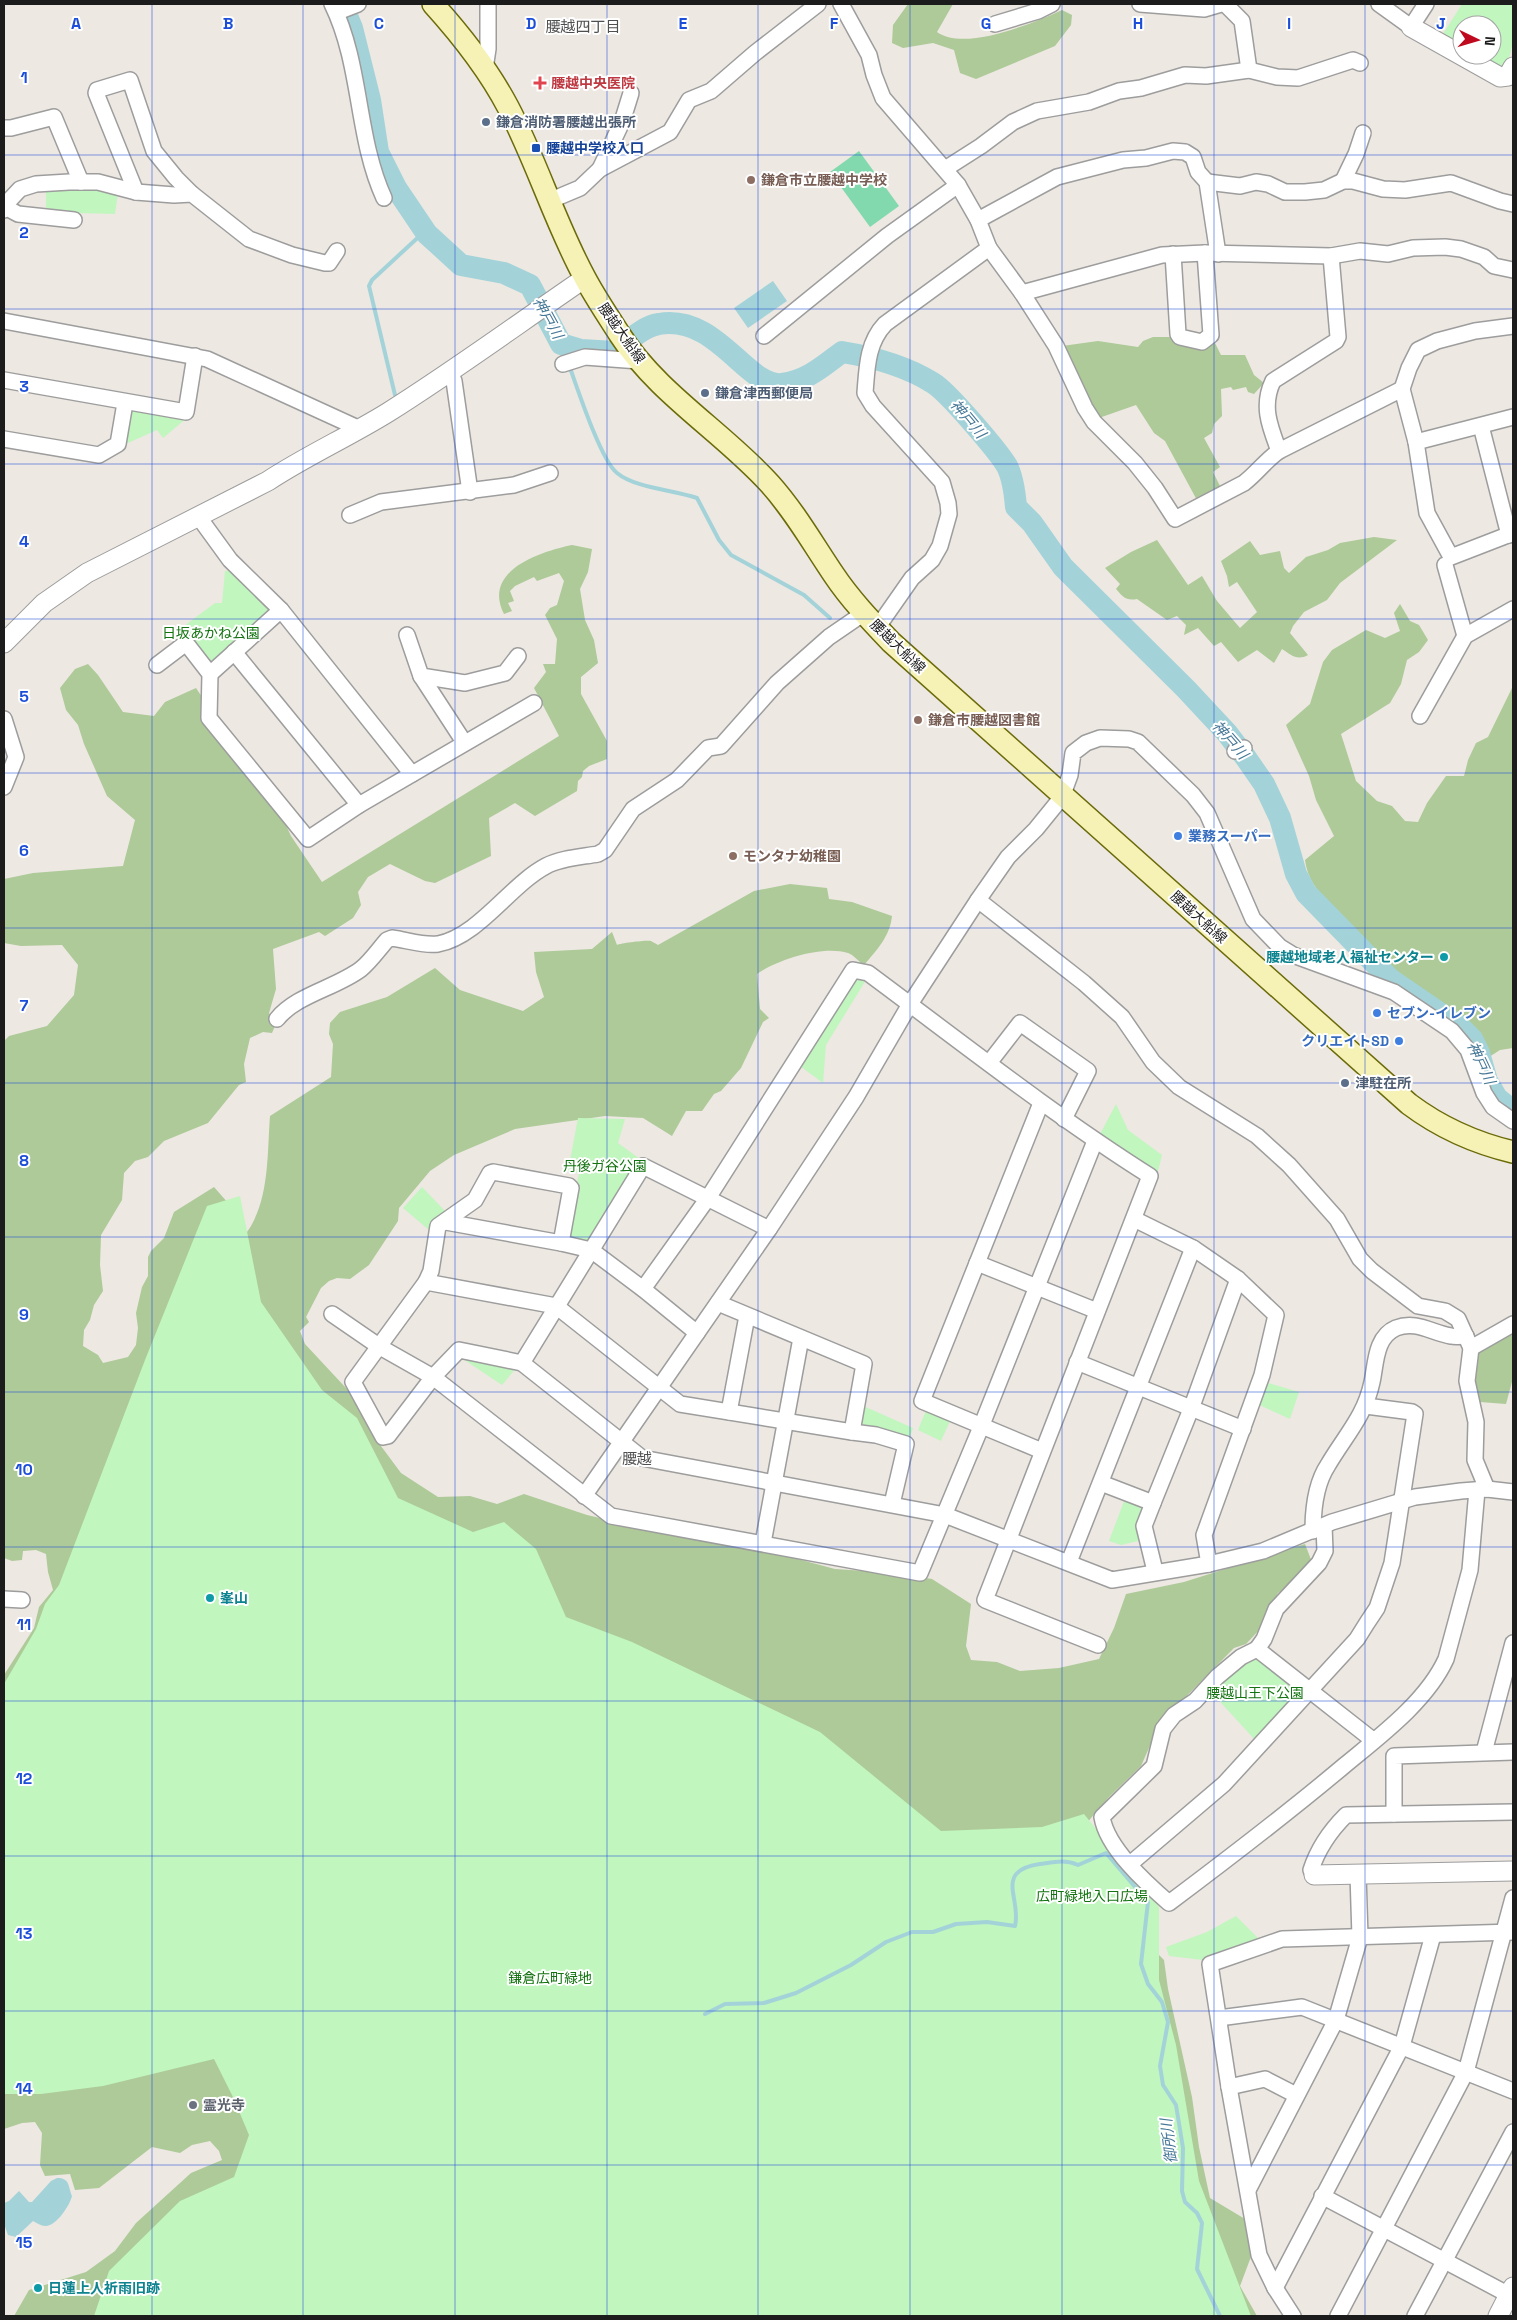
<svg xmlns="http://www.w3.org/2000/svg" width="1517" height="2320" viewBox="0 0 1517 2320" font-family="'Space Grotesk','Noto Sans JP',sans-serif">
  <rect width="100%" height="100%" fill="#ede8e2"/>
  <!-- forest -->
  <g fill="#adca98">
    <path d="M908 4H953L937 32C964 52 1034 23 1062 10L1072 15 1071 25 1055 46 976 79 960 73 954 50 933 43 903 48 892 43 893 25Z"/>
    <path d="M1153 337H1174L1204 347 1215 343 1221 355H1245L1254 375 1264 383 1254 394 1248 392 1246 387 1233 390 1231 387 1221 389 1222 416 1214 424 1212 433 1204 438 1220 467 1213 472 1222 490 1198 502 1165 441 1154 433 1136 405 1096 419 1062 346 1098 341 1138 347 1143 341Z"/>
    <path d="M1374 537 1397 540 1340 583 1327 600 1304 612 1293 626 1290 633 1308 655C1297 661 1291 655 1282 649L1274 663 1257 650 1238 662 1221 642 1214 646 1198 628 1184 635 1186 625 1177 616 1167 620 1137 599C1126 601 1123 597 1116 589L1120 584 1105 568 1131 552 1157 540 1188 585 1202 576 1217 601 1240 628 1257 612 1237 582 1229 587 1227 576 1221 561 1250 541 1260 555 1280 551 1284 568 1289 573 1306 557 1328 550 1340 543Z"/>
    <path d="M572 545 592 549 588 572 580 589 585 620 594 640 598 663 581 677V694L607 741V759L589 766 583 771 582 777 578 781 577 791 535 816 515 803 489 818 491 856 435 883 425 881 390 864 368 877 358 892 361 905 353 918 325 936 319 932 273 949 276 989 269 1013 275 1026 272 1033 263 1032 250 1038 244 1064 246 1082 239 1085 208 1123 164 1141 148 1157 135 1161 124 1173 122 1200 101 1235 100 1265 103 1291 94 1305 90 1320 84 1330 83 1346 98 1355 103 1363 128 1357 136 1345 138 1328 136 1313 142 1287 148 1276V1257L151 1251 164 1238 174 1212 214 1187 236 1212 244 1236C270 1204 267 1155 270 1116L331 1077 333 1044 329 1034 330 1023 340 1012 387 997 435 968 460 990 523 1011 544 997 536 972 534 952 592 949 612 932 617 945C622 943 646 940 651 941 653 942 656 944 658 945L754 891 790 884 827 888 829 899 852 902 892 916C890 936 877 950 864 965 859 962 854 955 848 953 823 945 778 959 757 974L760 1009 769 1018 763 1022 741 1068 721 1091 714 1094 702 1111H686L672 1136 643 1118 605 1116 515 1129 454 1155 430 1171 399 1208 398 1221 369 1265 350 1279 337 1278 329 1281 321 1288 306 1317 309 1322 300 1331 305 1344 359 1402 378 1442 401 1473 438 1497 470 1496 497 1504 524 1494 587 1515 630 1525 756 1548 835 1569 895 1573 932 1579 971 1604 966 1646 971 1660 997 1662 1020 1671 1059 1668 1099 1659 1114 1628 1126 1594 1184 1582 1305 1544 1315 1570 1278 1593 1262 1627 1246 1644 1234 1648 1160 1723 1141 1766 1109 1797 1080 1831 1164 2316H14L29 2290 86 2272 115 2251 136 2223 191 2173 222 2160 219 2151 210 2141 192 2145 180 2153 152 2147 99 2188 75 2190 70 2174 45 2176 40 2165 42 2133 35 2122 22 2123 4 2129V1675L34 1628 39 1607 53 1590 48 1572 46 1554 36 1550 23 1551 22 1560 12 1561 4 1558V1041L9 1036 47 1026 74 995 78 965 62 945 21 946 4 943V879L33 873 123 866 135 820 107 796 84 744 78 725 66 710 60 688 75 669 88 664 98 675 123 712 154 716 165 702 196 688 202 697 204 721 284 821 291 836 322 882 559 736 534 688 546 672 543 664H555L557 639 545 615 550 608 557 605 564 581 559 573 537 581 534 577 515 586 510 591 514 601 508 603 512 611 504 614C482 571 539 552 572 545Z"/>
    <path d="M1400 604 1410 621 1419 625 1428 640 1419 652 1407 660 1401 684 1390 703 1341 734 1356 781 1377 801 1392 806 1405 821 1418 822 1427 803 1446 776H1464L1468 760 1476 743 1488 737 1513 686V1048L1500 1050 1489 1057C1465 1014 1418 997 1383 966 1366 950 1354 930 1339 913 1322 894 1309 886 1305 860L1334 836 1316 800 1309 776 1286 725 1310 704 1323 662 1332 650 1366 630 1385 638 1400 631 1394 613Z"/>
    <path d="M1513 1330V1378L1506 1404 1480 1402 1465 1372 1473 1344Z"/>
    <path d="M1141 1947 1156 1952 1164 1960 1168 1989 1192 2097 1199 2147 1210 2198 1245 2219 1252 2254 1240 2286 1257 2316H1217Z"/>
  </g>
  <!-- park -->
  <g fill="#c1f6bf">
    <path d="M1462 4H1513C1513 19 1517 63 1499 68L1473 55H1492V25H1462V49L1441 37Z"/>
    <path d="M98 187 118 193 115 214 77 213 46 208V189Z"/>
    <path d="M133 404 188 417 163 438 157 430 119 447Z"/>
    <path d="M232 570 270 604 269 613 210 662 205 661 180 629 215 603H222L225 571Z"/>
    <path d="M857 975 866 980 826 1045 823 1083 800 1066Z"/>
    <path d="M1116 1104 1128 1130 1162 1155 1157 1175 1099 1136Z"/>
    <path d="M578 1118 625 1119 618 1143 640 1159 591 1241 583 1244 566 1237 579 1173 568 1171Z"/>
    <path d="M422 1187 445 1211 429 1230 403 1208Z"/>
    <path d="M240 1196 261 1302 322 1390 357 1418 398 1498 473 1532 504 1522 536 1549 566 1617 632 1642 820 1732 941 1831 1042 1827 1084 1814 1159 1907V1980L1176 2045 1199 2181 1251 2316H94L109 2271 180 2201 234 2177 249 2135 233 2097 214 2059 103 2086 41 2094H4V1684L36 1629 45 1604 59 1585 145 1360 207 1206Z"/>
    <path d="M460 1357 517 1367 502 1385Z"/>
    <path d="M1265 1382 1299 1392 1290 1419 1257 1404Z"/>
    <path d="M861 1405 913 1428 909 1440 860 1429Z"/>
    <path d="M927 1408 951 1419 941 1441 918 1430Z"/>
    <path d="M1126 1496 1143 1503 1146 1509 1142 1540 1121 1545 1109 1541Z"/>
    <path d="M1258 1655 1299 1688 1300 1693 1256 1741 1212 1693 1227 1674Z"/>
    <path d="M1236 1916 1259 1939 1203 1960 1169 1956 1166 1947 1207 1932Z"/>
  </g>
  <!-- pitch -->
  <path fill="#82d9ad" d="M859 151 899 206 870 227 830 172Z"/>
  <!-- water -->
  <g fill="#a3d3d9">
    <path d="M773 281 787 301 748 328 734 308Z"/>
    <path d="M57 2178C70 2178 68 2186 72 2196 70 2205 56 2227 45 2226 41 2226 37 2223 33 2221L16 2237 8 2235 4 2224V2203L9 2201 19 2191 29 2202H32L51 2181Z"/>
  </g>
  <g fill="none" stroke-linecap="round" stroke-linejoin="round">
    <!-- stream -->
    <g stroke="#a3d3d9" stroke-width="4">
      <path d="M561 344 567 358"/>
      <path d="M569 365C577 387 601 461 617 473 635 488 674 490 697 498L719 540 731 555 804 595 830 618"/>
      <path d="M395 395 369 286 372 280 425 231"/>
      <path d="M705 2014 725 2004 764 2003 796 1993 851 1965 886 1942 912 1932H933L956 1924 987 1922 1015 1926C1022 1899 993 1871 1040 1864 1054 1862 1065 1859 1078 1865L1106 1853 1148 1902 1141 1964 1148 1984 1162 2002 1168 2022 1160 2066 1163 2085 1176 2105 1183 2148 1182 2191 1185 2202 1197 2213 1202 2223 1197 2269 1220 2316"/>
    </g>
    <!-- river -->
    <path stroke="#a3d3d9" stroke-width="22" d="M342 4 352 28 370 100 378 152 396 188 427 234 461 265 504 273 530 285 561 344 581 350 614 352C626 343 643 326 659 324 717 314 747 388 782 384 807 381 823 366 842 352 873 357 906 366 933 383 948 392 998 451 1007 466 1013 478 1015 495 1016 507L1032 523 1063 567 1186 689 1227 733 1246 758 1264 784 1280 818 1296 874 1306 893 1390 979 1460 1027 1472 1039 1479 1053 1487 1081 1497 1098 1513 1111"/>
    <!-- minor casing -->
    <g stroke="#9d9d9d" stroke-width="18">
      <g id="minor">
        <path d="M332 4C362 65 356 137 384 198"/>
        <path d="M841 4 869 55 874 75 883 98 958 185 978 220 989 248 1022 293 1056 346 1085 408 1094 422 1135 463 1155 488 1175 519 1244 483C1257 473 1265 461 1279 451L1402 389"/>
        <path d="M1140 4 1204 9 1221 4"/>
        <path d="M1225 4 1242 21 1249 70"/>
        <path d="M1379 4 1411 27 1426 4"/>
        <path d="M340 11 358 4"/>
        <path d="M995 24 1038 11 1052 4"/>
        <path d="M485 69 488 49V4"/>
        <path d="M4 128H11L54 117 81 182"/>
        <path d="M600 169 622 122 631 93"/>
        <path d="M945 169 981 146 1013 122 1037 111 1089 102 1119 91 1141 88 1185 75 1206 76 1249 70 1277 77 1298 78 1353 60 1360 63"/>
        <path d="M1343 181 1356 154 1363 133"/>
        <path d="M1207 182 1240 186 1256 182 1268 184 1285 192H1305L1324 190 1343 181H1353L1383 189 1405 190 1451 183 1500 201 1513 204"/>
        <path d="M136 192 96 93 97 90 130 80 154 151 176 178 192 194"/>
        <path d="M549 201 580 188 600 169 670 132 689 100 711 91 755 53 818 4"/>
        <path d="M4 206 20 189 36 184 69 182H98L136 192 174 195 192 194 249 239 292 255 325 263H329L337 251"/>
        <path d="M4 210 5 207 18 214 74 220"/>
        <path d="M978 220 1057 177 1123 160 1146 158 1173 151 1185 152 1193 157 1198 172 1207 182 1218 254"/>
        <path d="M1173 254 1178 334 1180 337 1202 342 1211 335 1205 253"/>
        <path d="M1022 293 1162 255 1205 253 1331 256 1360 251 1388 254 1413 248 1445 247 1461 249 1484 257 1494 266 1513 270"/>
        <path d="M4 321 207 359 360 429"/>
        <path d="M1513 326 1475 331 1437 341 1418 350 1409 368 1402 389 1416 442 1427 513 1451 557 1513 533"/>
        <path d="M764 336 887 236 958 185"/>
        <path d="M563 364 585 357 639 361"/>
        <path d="M450 371 454 381 470 492"/>
        <path d="M4 380 186 412 195 356"/>
        <path d="M1481 426 1509 535"/>
        <path d="M4 439 99 455 118 444 125 403"/>
        <path d="M1416 442 1513 417"/>
        <path d="M1279 451C1270 427 1261 406 1273 381L1336 341 1338 337 1331 256"/>
        <path d="M350 515 381 502 514 485 550 473"/>
        <path d="M198 516 230 560 281 610 412 774"/>
        <path d="M1445 565 1465 636"/>
        <path d="M877 628 912 578 932 560 940 546 949 514 948 503 942 482 873 406 865 393C867 368 867 343 885 324L989 248"/>
        <path d="M407 635 421 676 465 683 505 673 518 656"/>
        <path d="M234 652 359 805"/>
        <path d="M157 665 186 643 210 674 209 718 308 839 359 805 534 703"/>
        <path d="M210 674 281 610"/>
        <path d="M421 676 464 742"/>
        <path d="M1420 716 1465 636 1513 609"/>
        <path d="M4 719 16 757 4 787"/>
        <path d="M1235 751 1244 748"/>
        <path d="M978 900 1084 983 1122 1017 1153 1062 1179 1087 1257 1136 1289 1165 1337 1219 1360 1259 1372 1271 1418 1306 1445 1311 1458 1319 1471 1348 1467 1381 1476 1422 1475 1460 1487 1489"/>
        <path d="M277 1019C296 995 336 988 361 969 370 962 379 949 387 940L392 938C407 940 423 946 438 944 479 936 510 885 546 866 561 858 581 857 598 854L605 850 633 809 677 780 708 748 721 746 777 683 829 637 864 613"/>
        <path d="M989 1063 1020 1023 1088 1071 1064 1119"/>
        <path d="M1041 1103 922 1401 1042 1451"/>
        <path d="M1134 1219 1193 1248 1238 1279 1276 1315 1262 1375 1204 1535 1209 1564"/>
        <path d="M446 1222 561 1243 591 1250 643 1289 697 1333"/>
        <path d="M561 1243 571 1188 569 1186 493 1172 490 1173 475 1200 438 1226 431 1271 426 1282 353 1382 383 1437 388 1436 433 1377 459 1350 522 1363 642 1458 945 1515 1112 1580 1209 1564 1263 1551 1332 1522 1415 1497 1461 1491 1487 1489 1513 1492"/>
        <path d="M977 1263 1097 1311"/>
        <path d="M426 1282 556 1306 680 1404 852 1432"/>
        <path d="M643 1289 708 1198 853 970 868 973C961 1042 1052 1114 1150 1176L985 1600 1098 1645"/>
        <path d="M718 1303 864 1364 852 1432 876 1435 906 1444 892 1504"/>
        <path d="M332 1314 380 1347 433 1377 611 1516 920 1573 981 1427 1095 1141"/>
        <path d="M1471 1348 1513 1324"/>
        <path d="M1077 1362 1243 1429"/>
        <path d="M522 1363 643 1166 769 1229"/>
        <path d="M729 1412 747 1316"/>
        <path d="M1101 1483 1153 1503 1191 1409 1238 1279"/>
        <path d="M584 1496 769 1229 856 1097 910 1004 978 900 1008 857 1036 829 1062 797 1070 775 1073 753 1086 743 1100 738 1129 739 1138 742 1193 795 1207 813 1253 919 1280 947 1293 955 1394 992 1452 1031 1468 1050 1484 1093 1493 1107 1513 1121"/>
        <path d="M1153 1503 1144 1526 1155 1571"/>
        <path d="M1313 1531C1313 1510 1316 1483 1328 1465 1345 1436 1365 1416 1372 1382 1376 1364 1375 1337 1396 1328 1416 1320 1432 1333 1451 1336 1456 1337 1461 1336 1466 1336"/>
        <path d="M763 1543 801 1338"/>
        <path d="M1069 1562 1193 1248"/>
        <path d="M4 1599 22 1600"/>
        <path d="M1257 1649 1264 1639 1276 1609 1319 1563 1325 1551 1324 1526"/>
        <path d="M1374 1741 1257 1649 1241 1657 1217 1677 1195 1701 1174 1715 1163 1729 1154 1766 1102 1817C1107 1848 1146 1883 1169 1903 1229 1858 1288 1813 1345 1765 1380 1736 1427 1701 1446 1659L1470 1570 1477 1490"/>
        <path d="M1484 1752 1513 1643"/>
        <path d="M1394 1814V1756L1513 1752"/>
        <path d="M1130 1864 1224 1784 1357 1639 1367 1623 1377 1608 1392 1563 1415 1414 1412 1412 1366 1406"/>
        <path d="M1314 1875 1311 1870C1318 1848 1330 1831 1346 1815L1513 1812"/>
        <path d="M1219 2018 1302 2007 1513 2091"/>
        <path d="M1229 2087 1265 2079 1296 2095"/>
        <path d="M1248 2190 1336 2020 1360 1937 1358 1874"/>
        <path d="M1322 2196 1513 2297"/>
        <path d="M1275 2288 1402 2046 1433 1935"/>
        <path d="M1293 2316 1275 2288 1259 2255 1229 2087 1210 1964 1282 1939 1513 1932"/>
        <path d="M1338 2316 1466 2072 1513 1898"/>
        <path d="M1415 2316 1513 2132"/>
      </g>
    </g>
    <!-- tertiary casing -->
    <g stroke="#9d9d9d" stroke-width="21">
      <g id="tertiary">
        <path d="M1411 27 1500 77 1508 76 1513 67"/>
        <path d="M4 643 44 603 87 573 268 481C306 456 348 437 387 413 454 371 519 323 585 278"/>
        <path d="M1314 1875 1513 1871"/>
        <path d="M1498 2316 1513 2287"/>
      </g>
    </g>
    <!-- secondary casing -->
    <g stroke="#6c6b0a" stroke-width="24">
      <path id="secondary" d="M433 4C461 35 488 69 508 107 537 162 555 223 585 278 595 297 608 316 620 335 658 394 723 432 770 484 795 512 813 544 834 575 850 599 871 621 891 642L1409 1104C1441 1128 1475 1143 1513 1152"/>
    </g>
    <!-- minor -->
    <use href="#minor" stroke="#fff" stroke-width="15"/>
    <!-- tertiary -->
    <use href="#tertiary" stroke="#fff" stroke-width="19"/>
    <!-- secondary -->
    <use href="#secondary" stroke="#f6f2b6" stroke-width="21"/>
  </g>
  <!-- grid -->
  <path fill="none" stroke="#1d4ed8" stroke-width="1" stroke-opacity="0.55" d="M152 4V2316M303 4V2316M455 4V2316M607 4V2316M758 4V2316M910 4V2316M1062 4V2316M1214 4V2316M1365 4V2316M4 155H1513M4 309H1513M4 464H1513M4 619H1513M4 773H1513M4 928H1513M4 1083H1513M4 1237H1513M4 1392H1513M4 1547H1513M4 1701H1513M4 1856H1513M4 2011H1513M4 2165H1513"/>
  <!-- markers -->
  <path fill="#e0444e" stroke="#fff" stroke-width="2" d="M537.5 75.5h5v5h5v5h-5v5h-5v-5h-5v-5h5z"/>
  <g fill="#5c6f8a" stroke="#fff" stroke-width="2">
    <circle cx="486" cy="122" r="5"/>
    <circle cx="705" cy="393" r="5"/>
    <circle cx="1345" cy="1083" r="5"/>
  </g>
  <rect fill="#1a4fb4" stroke="#fff" stroke-width="2" x="531" y="143" width="10" height="10" rx="2.5"/>
  <g fill="#8d6e63" stroke="#fff" stroke-width="2">
    <circle cx="751" cy="180" r="5"/>
    <circle cx="918" cy="720" r="5"/>
    <circle cx="733" cy="856" r="5"/>
  </g>
  <g fill="#3f7fe0" stroke="#fff" stroke-width="2">
    <circle cx="1178" cy="836" r="5"/>
    <circle cx="1377" cy="1013" r="5"/>
    <circle cx="1399" cy="1041" r="5"/>
  </g>
  <g fill="#0f9aa8" stroke="#fff" stroke-width="2">
    <circle cx="1444" cy="957" r="5"/>
    <circle cx="210" cy="1598" r="5"/>
    <circle cx="38" cy="2288" r="5"/>
  </g>
  <circle fill="#6b7280" stroke="#fff" stroke-width="2" cx="193" cy="2105" r="5"/>
  <g text-anchor="middle" stroke-width="4" stroke-linejoin="round" paint-order="stroke">
    <!-- health labels -->
    <g font-size="14" font-weight="bold" fill="#be3a42" stroke="#fff" text-anchor="start">
      <text x="551" y="88">腰越中央医院</text>
    </g>
    <!-- service labels -->
    <g font-size="14" font-weight="bold" fill="#4e5e75" stroke="#fff" text-anchor="start">
      <text x="496" y="127">鎌倉消防署腰越出張所</text>
      <text x="715" y="398">鎌倉津西郵便局</text>
      <text x="1355" y="1088">津駐在所</text>
    </g>
    <!-- transit labels -->
    <g font-size="14" font-weight="bold" fill="#164399" stroke="#fff" text-anchor="start">
      <text x="546" y="153">腰越中学校入口</text>
    </g>
    <!-- education labels -->
    <g font-size="14" font-weight="bold" fill="#785e54" stroke="#fff" text-anchor="start">
      <text x="761" y="185">鎌倉市立腰越中学校</text>
      <text x="928" y="725">鎌倉市腰越図書館</text>
      <text x="743" y="861">モンタナ幼稚園</text>
    </g>
    <!-- street labels -->
    <g font-size="14" fill="#1c1c1c" stroke="#fff">
      <text transform="translate(622 333) rotate(55)" y="5">腰越大船線</text>
      <text transform="translate(898 646) rotate(44)" y="5">腰越大船線</text>
      <text transform="translate(1199 917) rotate(42)" y="5">腰越大船線</text>
    </g>
    <!-- park labels -->
    <g font-size="14" fill="#137310" stroke="#fff">
      <text x="211" y="638">日坂あかね公園</text>
      <text x="605" y="1171">丹後ガ谷公園</text>
      <text x="1255" y="1698">腰越山王下公園</text>
      <text x="1092" y="1901">広町緑地入口広場</text>
      <text x="550" y="1983">鎌倉広町緑地</text>
    </g>
    <!-- shop labels -->
    <g font-size="14" font-weight="bold" fill="#366cbe" stroke="#fff" text-anchor="start">
      <text x="1188" y="841">業務スーパー</text>
      <text x="1387" y="1018">セブン-イレブン</text>
      <text x="1389" y="1046" text-anchor="end">クリエイトSD</text>
    </g>
    <!-- culture labels -->
    <g font-size="14" font-weight="bold" fill="#0d838f" stroke="#fff" text-anchor="start">
      <text x="1434" y="962" text-anchor="end">腰越地域老人福祉センター</text>
      <text x="220" y="1603">峯山</text>
      <text x="48" y="2293">日蓮上人祈雨旧跡</text>
    </g>
    <!-- worship labels -->
    <g font-size="14" font-weight="bold" fill="#5b616d" stroke="#fff" text-anchor="start">
      <text x="203" y="2110">霊光寺</text>
    </g>
    <!-- neighbourhood labels -->
    <g font-size="15" fill="#4f4f4f" stroke="#fff">
      <text x="583" y="32">腰越四丁目</text>
      <text x="637" y="1464">腰越</text>
    </g>
    <!-- water labels -->
    <g font-size="15" font-style="italic" fill="#477897" stroke="#fff">
      <text transform="translate(548 318) rotate(61)" y="5">神戸川</text>
      <text transform="translate(968 419) rotate(50)" y="5">神戸川</text>
      <text transform="translate(1230 740) rotate(49)" y="5">神戸川</text>
      <text transform="translate(1481 1063) rotate(65)" y="5">神戸川</text>
      <text transform="translate(1169 2141) rotate(-97)" y="5">御所川</text>
    </g>
  </g>
  <g font-size="16" text-anchor="middle" font-weight="bold" fill="#1d4ed8" stroke="#fff" stroke-width="4" stroke-linejoin="round" paint-order="stroke">
    <text x="76" y="29">A</text>
    <text x="228" y="29">B</text>
    <text x="379" y="29">C</text>
    <text x="531" y="29">D</text>
    <text x="683" y="29">E</text>
    <text x="834" y="29">F</text>
    <text x="986" y="29">G</text>
    <text x="1138" y="29">H</text>
    <text x="1289" y="29">I</text>
    <text x="1441" y="29">J</text>
    <text x="24" y="83">1</text>
    <text x="24" y="238">2</text>
    <text x="24" y="392">3</text>
    <text x="24" y="547">4</text>
    <text x="24" y="702">5</text>
    <text x="24" y="856">6</text>
    <text x="24" y="1011">7</text>
    <text x="24" y="1166">8</text>
    <text x="24" y="1320">9</text>
    <text x="24" y="1475">10</text>
    <text x="24" y="1630">11</text>
    <text x="24" y="1784">12</text>
    <text x="24" y="1939">13</text>
    <text x="24" y="2094">14</text>
    <text x="24" y="2248">15</text>
  </g>
  <!-- border -->
  <rect width="1517" height="2320" fill="none" stroke="#1c1c1c" stroke-width="10"/>
  <!-- north arrow -->
  <g transform="translate(1477 40) rotate(95)"><circle r="24" fill="#ffffff" stroke="#a4a4a4"/>
  <path d="M0-4L9 19L0 12L-9 19Z" fill="#be091e"/>
  <text y="-8" font-size="14" font-weight="bold" text-anchor="middle" fill="#1c1c1c">N</text>
  </g>
</svg>
